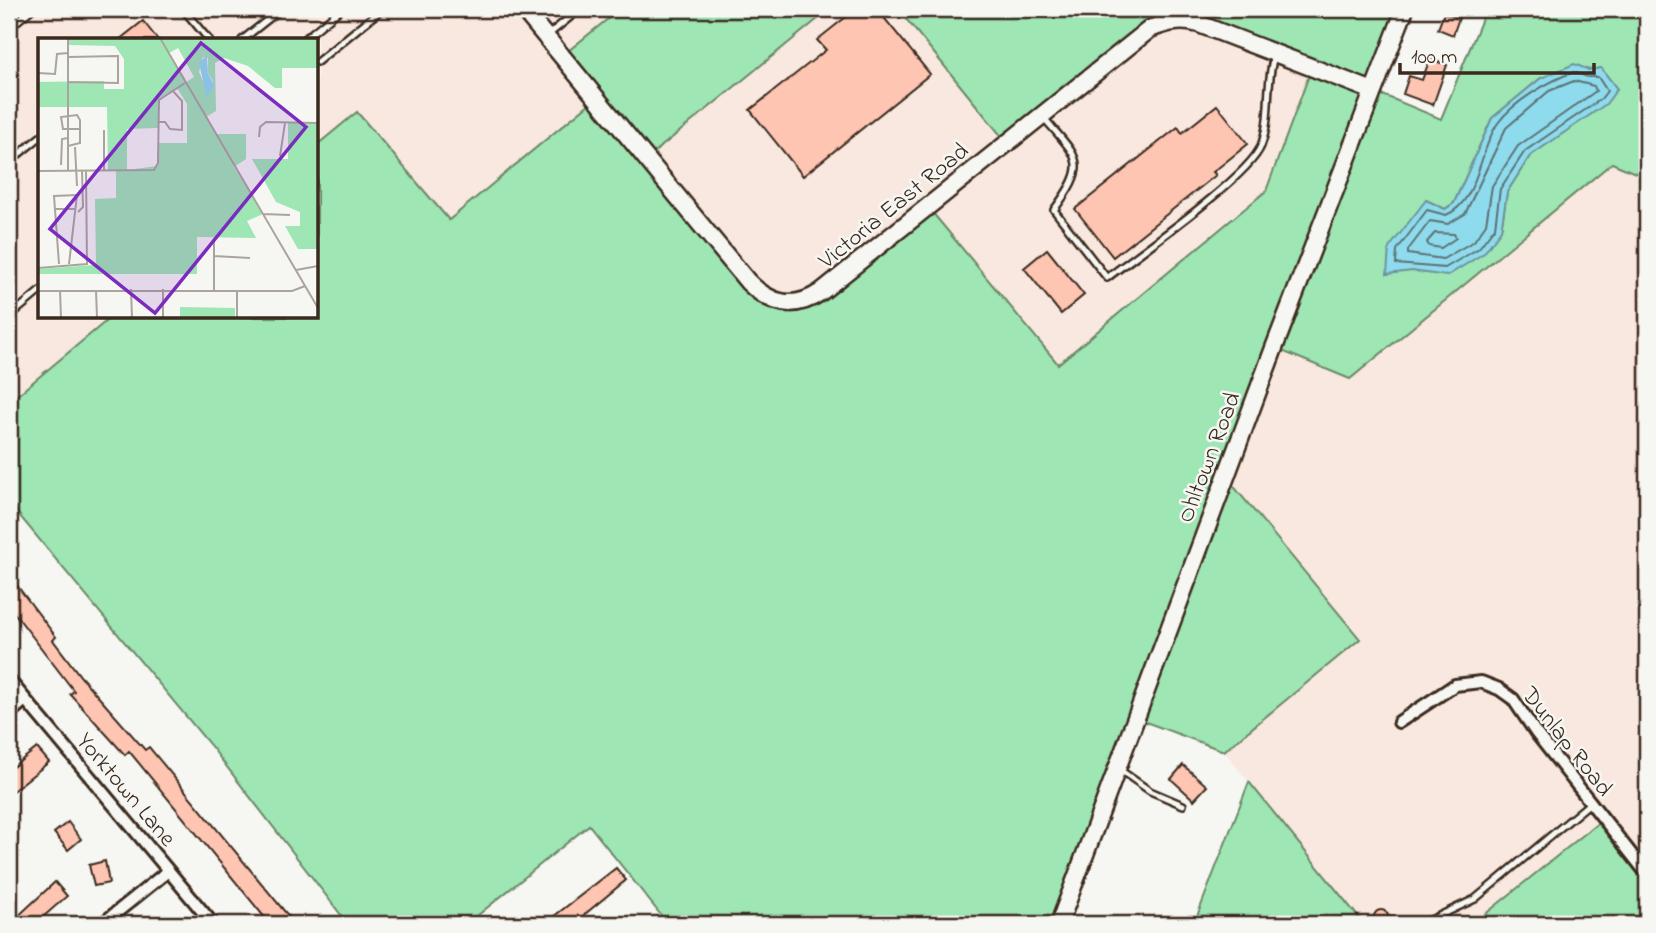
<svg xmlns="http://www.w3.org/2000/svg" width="1656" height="933" viewBox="0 0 1656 933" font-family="'Indie Flower',sans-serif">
  <rect width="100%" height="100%" fill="#f6f6f2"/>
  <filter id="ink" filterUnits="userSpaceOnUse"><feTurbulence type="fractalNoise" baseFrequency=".0143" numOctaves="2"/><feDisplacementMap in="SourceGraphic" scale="14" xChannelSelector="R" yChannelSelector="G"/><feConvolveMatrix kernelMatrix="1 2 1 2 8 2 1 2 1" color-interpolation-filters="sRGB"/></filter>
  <g filter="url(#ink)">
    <!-- built -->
    <g fill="#f8e8df">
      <path d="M9 9H620L562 56 596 98 449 221 357 112 317 145V40H40V317H111L9 402Z"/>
      <path d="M830 9H898L1007 142 1150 29 1176 21 1312 67 1266 191 1058 364 927 206 821 292 768 300 646 159Z"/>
      <path d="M1612 163 1647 178V874L1602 819 1473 924H1364L1224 751 1360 639 1225 476 1274 348 1350 379Z"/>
    </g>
    <!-- green -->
    <g fill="#9ee6b3" stroke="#6c8868" stroke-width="2" fill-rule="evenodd">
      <path d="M620 9H830L646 159 760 294 803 302 927 206 1058 364 1266 191 1312 67 1199 24H1162L1007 143 898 9H1405L1373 91 1441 119 1486 9H1647V178L1612 163 1350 379 1275 348 1226 477 1360 639 1224 751 1135 718 1059 924H668L589 825 467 924H348L210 745 9 503V402L111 317H317V145L357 112 449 220 596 98 562 56ZM1601 68 1617 89 1530 156 1507 192 1501 230 1447 275 1412 271 1426 200 1445 209 1454 203 1492 118 1541 78Z"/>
      <path d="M1249 782 1364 924H1194Z"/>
      <path d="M1603 819 1647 874V924H1473Z"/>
    </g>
    <!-- water -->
    <path fill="#8edbee" stroke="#6d949b" stroke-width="2" d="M1574 64 1589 70 1601 68 1617 89 1606 104 1530 156 1507 192 1501 230 1484 253 1447 276 1412 271 1387 274 1389 248 1426 200 1445 209 1454 203 1492 118 1541 78Z"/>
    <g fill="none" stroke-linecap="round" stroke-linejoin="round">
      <!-- shore -->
      <g stroke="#5c7171" stroke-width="2">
        <path d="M1574 72 1588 77H1598L1607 91 1601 99 1525 151 1500 189 1495 227 1479 248 1445 268 1396 264 1397 250 1427 210 1446 215C1479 202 1479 149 1498 123 1513 102 1550 80 1574 72Z"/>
        <path d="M1574 81 1594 86 1596 91 1518 146 1492 186 1486 224 1474 241 1443 259 1408 254V250L1430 221 1448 224 1465 214 1506 128 1549 91Z"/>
        <path d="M1435 233 1454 234 1456 238 1441 248 1429 246 1427 242Z"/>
      </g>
    </g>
    <!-- building -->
    <g fill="#fec6b2" stroke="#3b2a1e" stroke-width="2">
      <path d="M856 9H877L930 74 803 176 750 110 826 50 817 40Z"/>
      <path d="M1444 13 1459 18 1453 35 1438 29Z"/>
      <path d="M143 21 158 40H119Z"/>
      <path d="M1430 59 1447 65 1433 105 1403 94 1409 76 1422 80Z"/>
      <path d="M1217 105 1248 144 1213 172 1216 175 1113 257 1075 209 1178 127 1182 133Z"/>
      <path d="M1047 249 1084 295 1061 314 1024 268Z"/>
      <path d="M9 575 56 637 53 640 81 677 145 750 149 747 295 924H270L129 751 125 755 70 694 74 691 9 606Z"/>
      <path d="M37 748 49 762 9 794V770Z"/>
      <path d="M1183 765 1207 786 1194 800 1171 779Z"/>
      <path d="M68 822 81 839 68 850 54 833Z"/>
      <path d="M105 861 109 883 94 886 89 865Z"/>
      <path d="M616 868 626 880 573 924H544Z"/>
      <path d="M55 882 67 896 35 924H20L15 919Z"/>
      <circle cx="1381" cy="917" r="7"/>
    </g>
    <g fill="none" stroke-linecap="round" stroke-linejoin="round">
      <!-- lane casing -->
      <g stroke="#3b2a1e" stroke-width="10">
        <g id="lane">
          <path d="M183 9 209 40"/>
          <path d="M9 28 32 9"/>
          <path d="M548 35 580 9"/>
          <path d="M242 40 281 9"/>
          <path d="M303 40 341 9"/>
          <path d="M317 62 382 9"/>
          <path d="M1044 118C1080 160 1089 162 1054 210L1107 278C1139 253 1249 177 1261 146 1272 117 1265 85 1274 56"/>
          <path d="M9 162 40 137"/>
          <path d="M9 317 40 291"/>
          <path d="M1120 770 1150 791 1183 805"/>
          <path d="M1392 921 1399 924"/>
          <path d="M1422 924 1475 899 1590 803"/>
        </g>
      </g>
      <!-- street casing -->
      <g stroke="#3b2a1e" stroke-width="16">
        <g id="street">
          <path d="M9 680 213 924"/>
          <path d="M9 714 25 700"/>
          <path d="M1399 722 1455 685 1481 682 1499 689 1513 699 1536 733 1647 874"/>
          <path d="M102 924 168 871"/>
        </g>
      </g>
      <!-- secondary casing -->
      <g stroke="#3b2a1e" stroke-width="21">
        <g id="secondary">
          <path d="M523 9 748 282C770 304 793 311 821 292L1150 29C1167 22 1181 19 1199 24L1373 91"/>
          <path d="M1059 924 1274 348 1405 9"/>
        </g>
      </g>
      <!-- lane -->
      <use href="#lane" stroke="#f6f6f2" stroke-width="5"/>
      <!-- street -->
      <use href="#street" stroke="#f6f6f2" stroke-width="10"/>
      <!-- secondary -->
      <use href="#secondary" stroke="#f6f6f2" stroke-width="16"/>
    </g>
  </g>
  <g text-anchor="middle" stroke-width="5" stroke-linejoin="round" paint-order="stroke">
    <!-- street labels -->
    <g font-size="24" fill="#3b2a1e" stroke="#f6f6f2">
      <text transform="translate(893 205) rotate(-39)" y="8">Victoria East Road</text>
      <text transform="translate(1208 457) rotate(-69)" y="8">Ohltown Road</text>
      <text transform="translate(1568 741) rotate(52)" y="8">Dunlap Road</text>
      <text transform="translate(127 789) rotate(50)" y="8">Yorktown Lane</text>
    </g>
  </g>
  <!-- overview -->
  <g transform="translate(38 38)">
    <rect width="280" height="280" fill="#f6f6f2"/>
    <path d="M30 0H280V30H244V50H237L210 28 186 20 177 25 178 73 168 79 177 96H208V121L196 129 225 176 209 183 218 200 159 199V236H0V231L58 227 57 161 78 160V133H70L69 69H0V44L66 43V51H86V21L77 8 30 7ZM140 10 156 39 148 44 131 15ZM165 19 170 20 169 33 175 43 171 57 161 34ZM139 50 149 66V105H120L119 128 89 132V91L120 90 122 60ZM250 85H279L280 211H260L247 188H262V174L238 164 214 121H250ZM142 269 197 270V280H142Z" fill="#9ee6b3" fill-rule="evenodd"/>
    <path d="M169 17V33L176 47 169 60 161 25Z" fill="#8edbee"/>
    <path fill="none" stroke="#aba49d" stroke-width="2" d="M122 0 280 270M30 19 80 18V45L31 44M0 35 17 36 19 16 30 15M120 84H127L132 91 144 92V63L134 52M66 92V133M221 99 222 89 228 84 280 85M30 108 42 105V82L39 77 23 79 25 91H42M37 109 39 148M242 118 247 85M23 127 24 101 30 100M0 133 116 132 120 125 121 62 147 45M30 133V0M16 171H38M40 174 45 169 44 133M225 176 252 177M176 218 212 220M21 226 16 158 39 157 31 226M0 230 49 226 48 133M258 232 280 228M93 251 94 280M125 251V280M22 252 23 280M58 252 59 280M176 252V201M0 253H254L267 248M199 254V280"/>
    <path fill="#7b2cbf" fill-opacity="0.15" stroke="#7b2cbf" stroke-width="3.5" d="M163 5 268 89 117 275 12 191Z"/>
    <rect width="280" height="280" fill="none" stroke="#3b2a1e" stroke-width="3.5"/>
  </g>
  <!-- margin -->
  <rect width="1656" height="933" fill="none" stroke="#f6f6f2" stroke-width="35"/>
  <rect x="18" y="18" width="1621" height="898" fill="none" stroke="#3b2a1e" stroke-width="2.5" filter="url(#ink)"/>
  <!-- scale -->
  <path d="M1400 63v10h194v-10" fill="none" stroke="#3b2a1e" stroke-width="3.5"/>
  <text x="1411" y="63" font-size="21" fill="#3b2a1e" stroke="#f6f6f2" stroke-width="5" paint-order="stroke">100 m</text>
</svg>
